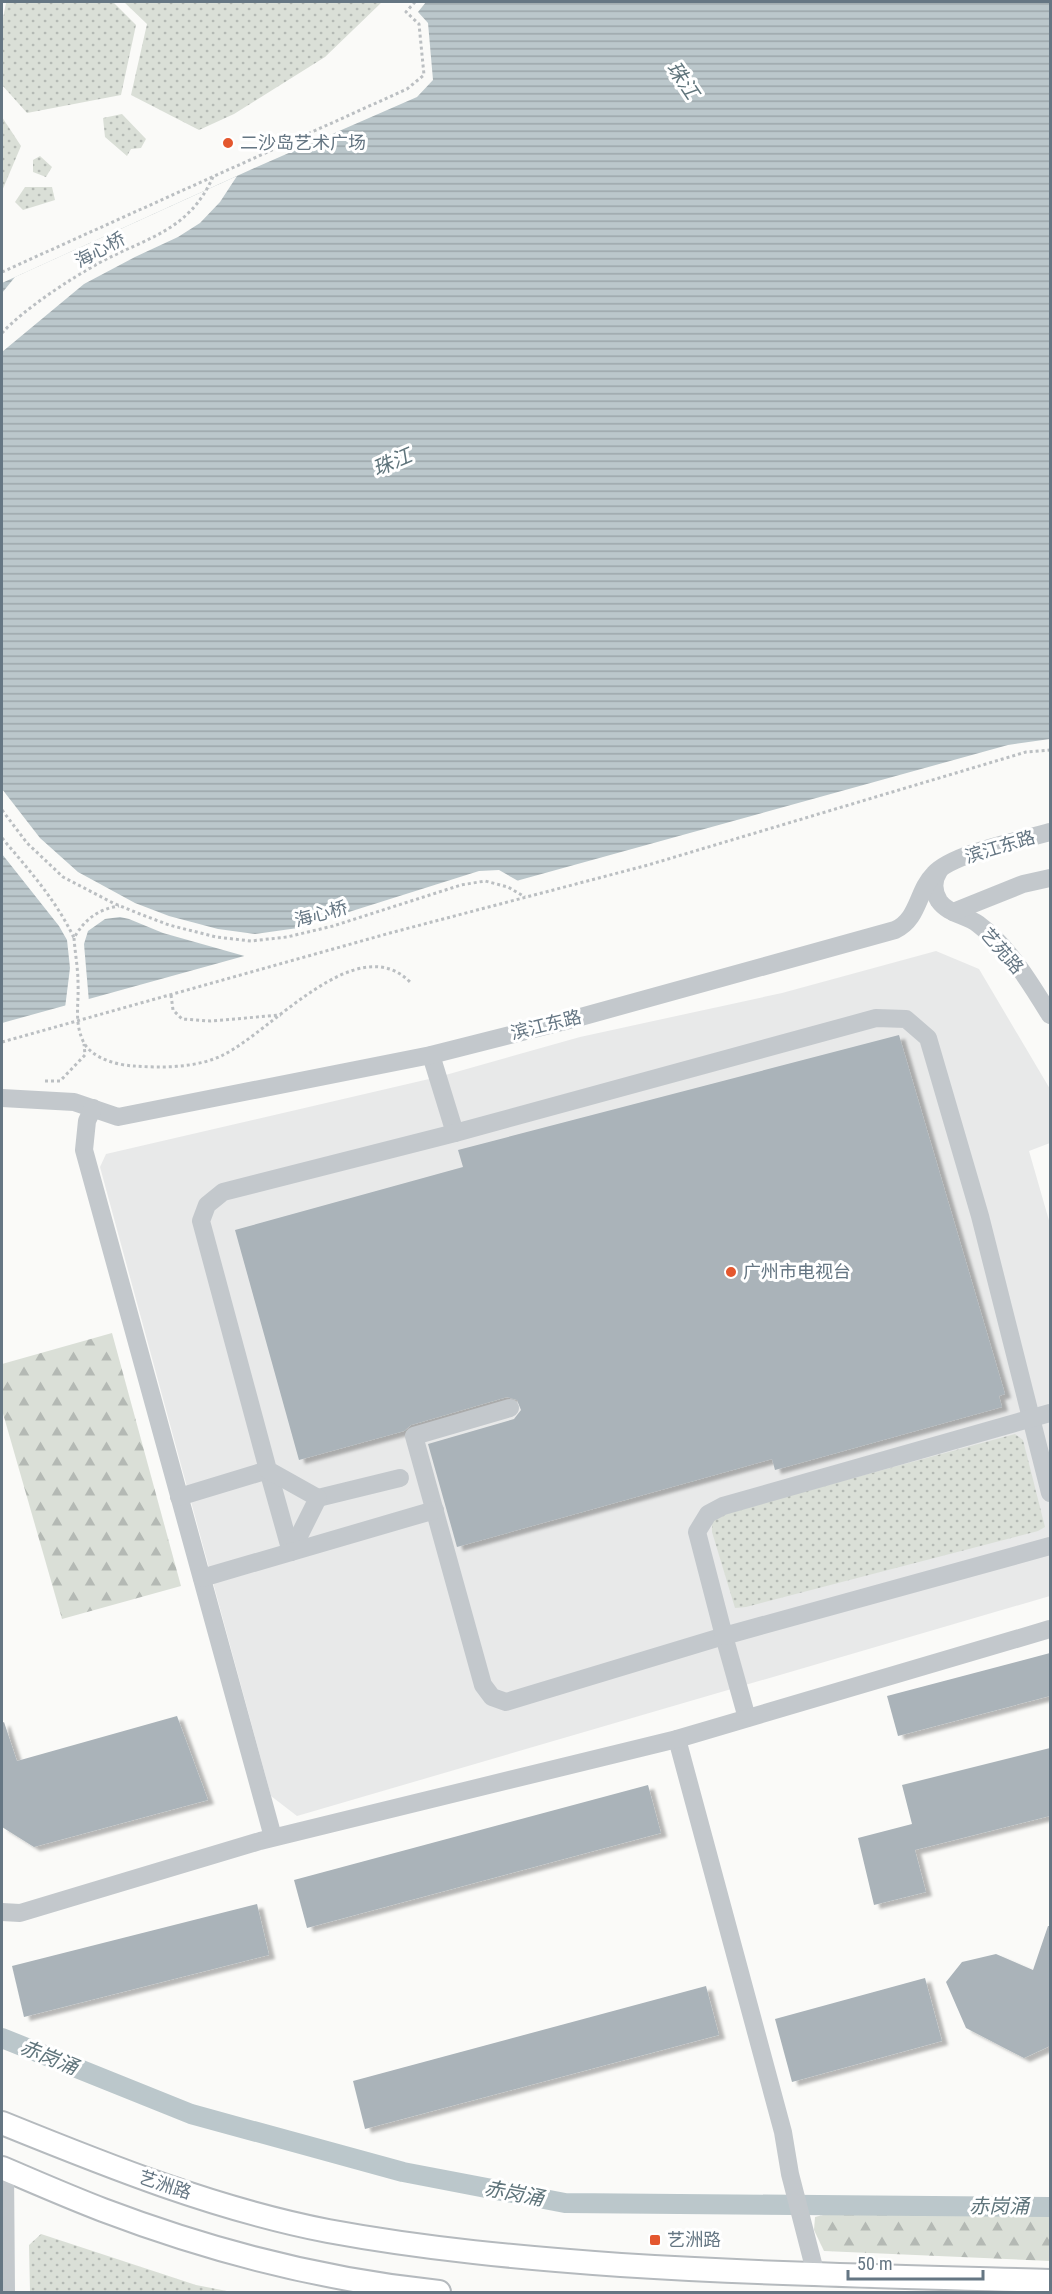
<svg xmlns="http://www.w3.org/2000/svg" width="1052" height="2294" viewBox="0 0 1052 2294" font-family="'Roboto Condensed','Noto Sans SC',sans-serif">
  <defs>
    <pattern id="green-dots" width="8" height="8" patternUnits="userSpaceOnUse" patternTransform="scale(1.5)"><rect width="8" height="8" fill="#dadfd7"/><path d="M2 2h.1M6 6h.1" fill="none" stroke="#b4b9b4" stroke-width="1.8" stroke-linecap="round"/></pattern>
    <pattern id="forest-firs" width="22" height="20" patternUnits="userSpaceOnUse" patternTransform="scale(1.5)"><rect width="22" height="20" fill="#dadfd7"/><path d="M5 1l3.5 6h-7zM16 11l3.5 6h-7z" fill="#b4b9b4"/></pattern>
    <pattern id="water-rules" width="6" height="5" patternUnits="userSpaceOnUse" patternTransform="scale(1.5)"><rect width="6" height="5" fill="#bbc7cb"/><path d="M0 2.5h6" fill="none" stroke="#9ca6aa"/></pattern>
    <filter id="shadow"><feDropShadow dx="6" dy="4" stdDeviation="1.5" flood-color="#0004"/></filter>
  </defs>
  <rect width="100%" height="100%" fill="#fafaf8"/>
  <!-- built -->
  <path fill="#e8e9e9" d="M936 951 979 969 1050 1089V1143L1029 1151 1050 1224V1596L297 1816 271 1796 100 1167 106 1154 442 1076 580 1037 782 993Z"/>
  <!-- green -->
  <g fill="url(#green-dots)">
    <path d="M10 2H113L136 25 121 95 27 113 2 85V23L6 3Z"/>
    <path d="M124 2H382L325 57 234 114 199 130 131 95 147 24Z"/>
    <path d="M122 114 146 139 141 148 131 149 127 156 105 137 103 118Z"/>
    <path d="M2 117 21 146 2 191Z"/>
    <path d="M40 156 52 167 46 177 33 172V160Z"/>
    <path d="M25 187H52L55 200 23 210 15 202Z"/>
    <path d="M1015 1434 1023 1440 1045 1527 1038 1531 746 1607 735 1608 712 1532V1521L717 1515Z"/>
    <path d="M41 2234 196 2285 232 2292H30L29 2245Z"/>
  </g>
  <!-- forest -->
  <g fill="url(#forest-firs)">
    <path d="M112 1333 181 1586 62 1619 2 1410V1364Z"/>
    <path d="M827 2214 1050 2215V2261L824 2251 814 2230 815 2217Z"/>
  </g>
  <!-- water -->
  <path fill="url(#water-rules)" d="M426 2H1050V739L1008 745 2 1023V283L259 166 417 97 433 80 428 23 418 12Z"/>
  <!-- pier -->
  <g fill="#fafaf8">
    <path d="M237 176 220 202 200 223 178 237 135 257 84 284 2 352V293L15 277Z"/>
    <path d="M2 789 40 838 78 872 135 903 169 916 218 929 255 934 298 928 479 871 499 870 520 882 248 957 163 933 129 919 120 917 105 919 88 931 84 944 89 1002 65 1008 70 968 67 940 59 926 2 854Z"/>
  </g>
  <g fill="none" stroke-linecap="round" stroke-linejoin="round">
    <!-- canal -->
    <path stroke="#bbc7cb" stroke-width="20" d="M2 2038 191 2114 403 2172 565 2203 1050 2207"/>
  </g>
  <!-- building -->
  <g fill="#aab3b9" filter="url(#shadow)">
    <path d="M899 1035 1005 1394 999 1396 1002 1407 775 1470 772 1459 457 1547 428 1444 514 1419 521 1410 517 1400 507 1397 411 1425 404 1431 299 1460 235 1230 463 1167 458 1150Z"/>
    <path d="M1050 1653V1696L898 1736 887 1696Z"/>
    <path d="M177 1716 208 1800 34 1847 2 1827V1723L4 1722 17 1761Z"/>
    <path d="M1050 1748V1816L915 1850 926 1892 874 1905 858 1838 912 1824 902 1785Z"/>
    <path d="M648 1785 661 1833 307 1928 294 1880Z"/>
    <path d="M257 1904 269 1955 24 2017 12 1966Z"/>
    <path d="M1048 1926H1050V2046L1024 2058 966 2028 946 1982 962 1962 996 1954 1033 1970Z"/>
    <path d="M925 1978 942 2041 792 2082 775 2019Z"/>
    <path d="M706 1986 719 2035 365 2129 353 2081Z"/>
  </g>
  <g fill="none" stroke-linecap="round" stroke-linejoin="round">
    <!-- major casing -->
    <g stroke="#b5babe" stroke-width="26">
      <g id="major">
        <path d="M2 2123C108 2166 215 2209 328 2231 425 2249 523 2258 621 2265 764 2274 907 2277 1050 2281"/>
        <path d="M2 2168C35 2182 69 2197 103 2210 211 2251 324 2280 439 2292"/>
      </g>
    </g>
    <!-- path -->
    <g stroke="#bbbfc2" stroke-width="3" stroke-dasharray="3 3" stroke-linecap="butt">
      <path d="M2 272 407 89 424 75 419 24 406 12 415 2"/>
      <path d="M2 333C24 309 70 279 99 263 147 237 188 232 213 177"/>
      <path d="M2 810 27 843 63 877 113 903 140 914 169 925 216 937 251 941 287 937 333 926 461 885 485 881 508 887 525 897"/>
      <path d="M2 838C29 870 56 900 74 938 84 920 98 909 119 906"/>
      <path d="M74 938C75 953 78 968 78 983 79 1004 74 1021 83 1041 91 1058 116 1065 134 1066 162 1068 197 1068 223 1055 271 1032 357 928 410 982"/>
      <path d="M171 995 173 1010 182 1019 210 1021 281 1015"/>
      <path d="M2 1042 390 933 648 865 1026 752 1050 750"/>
      <path d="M45 1081H60L85 1055 84 1044"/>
    </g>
    <!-- minor -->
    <g stroke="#c3c8cc" stroke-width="18">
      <path d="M939 871C933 880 933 891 939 901 948 914 966 915 978 924 1008 946 1031 984 1050 1015"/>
      <path d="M953 912 1023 884 1050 878"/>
      <path d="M431 1055 455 1133 876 1018 906 1019 928 1038 980 1216 1050 1493"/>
      <path d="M2 1098 74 1102 118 1117 431 1055 577 1018 895 930C919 919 917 891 934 874 953 853 1022 840 1050 832"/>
      <path d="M93 1108 87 1121 84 1150 273 1837"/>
      <path d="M510 1408 414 1436 483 1685 492 1697 506 1702 724 1636 747 1718"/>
      <path d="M1050 1413 723 1506 708 1514 697 1532 724 1636 1050 1546"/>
      <path d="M179 1497 268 1470 291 1552"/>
      <path d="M318 1498 400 1478"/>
      <path d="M291 1552 318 1498 268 1470 201 1221 207 1205 223 1192 455 1133"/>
      <path d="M202 1578 435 1510"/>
      <path d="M677 1739 783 2132 790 2174 816 2275"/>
      <path d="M2 1912 20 1913 260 1841 677 1739 1050 1629"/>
      <path d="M5 2169 6 2292"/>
    </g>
    <!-- major -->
    <use href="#major" stroke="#fff" stroke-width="22"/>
  </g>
  <!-- markers -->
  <g fill="#e4572e" stroke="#fff" stroke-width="2">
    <circle cx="228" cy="143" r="6"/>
    <circle cx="731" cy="1272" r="6"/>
    <rect x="649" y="2234" width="12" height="12" rx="3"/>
  </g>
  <g text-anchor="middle" stroke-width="6" stroke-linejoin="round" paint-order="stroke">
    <!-- poi labels -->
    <g font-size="18" fill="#657683" stroke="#fff" text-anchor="start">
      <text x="240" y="149">二沙岛艺术广场</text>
      <text x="743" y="1278">广州市电视台</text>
      <text x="667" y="2246">艺洲路</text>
    </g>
    <!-- street labels -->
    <g font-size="18" fill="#657683" stroke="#fff">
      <text transform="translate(100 250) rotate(-28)" y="6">海心桥</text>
      <text transform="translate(1000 847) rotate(-17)" y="6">滨江东路</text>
      <text transform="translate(321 914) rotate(-15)" y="6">海心桥</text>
      <text transform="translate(1002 951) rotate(49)" y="6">艺苑路</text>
      <text transform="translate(546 1025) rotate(-14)" y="6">滨江东路</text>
      <text transform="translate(165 2185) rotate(18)" y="6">艺洲路</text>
    </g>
    <!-- water labels -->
    <g font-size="20" font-style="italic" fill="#60757c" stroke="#fff">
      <text transform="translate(683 80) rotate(56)" y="7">珠江</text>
      <text transform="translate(392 462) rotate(-23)" y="7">珠江</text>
      <text transform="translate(49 2057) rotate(22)" y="7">赤岗涌</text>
      <text transform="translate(514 2193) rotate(11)" y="7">赤岗涌</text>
      <text x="999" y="2213">赤岗涌</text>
    </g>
  </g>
  <!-- border -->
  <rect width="1052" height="2294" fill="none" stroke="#657683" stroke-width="6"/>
  <!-- scale -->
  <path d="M848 2270v9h135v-9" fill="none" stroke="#657683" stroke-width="3"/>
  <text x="857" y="2270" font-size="18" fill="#657683" stroke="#ffffff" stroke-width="4.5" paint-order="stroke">50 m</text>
</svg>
